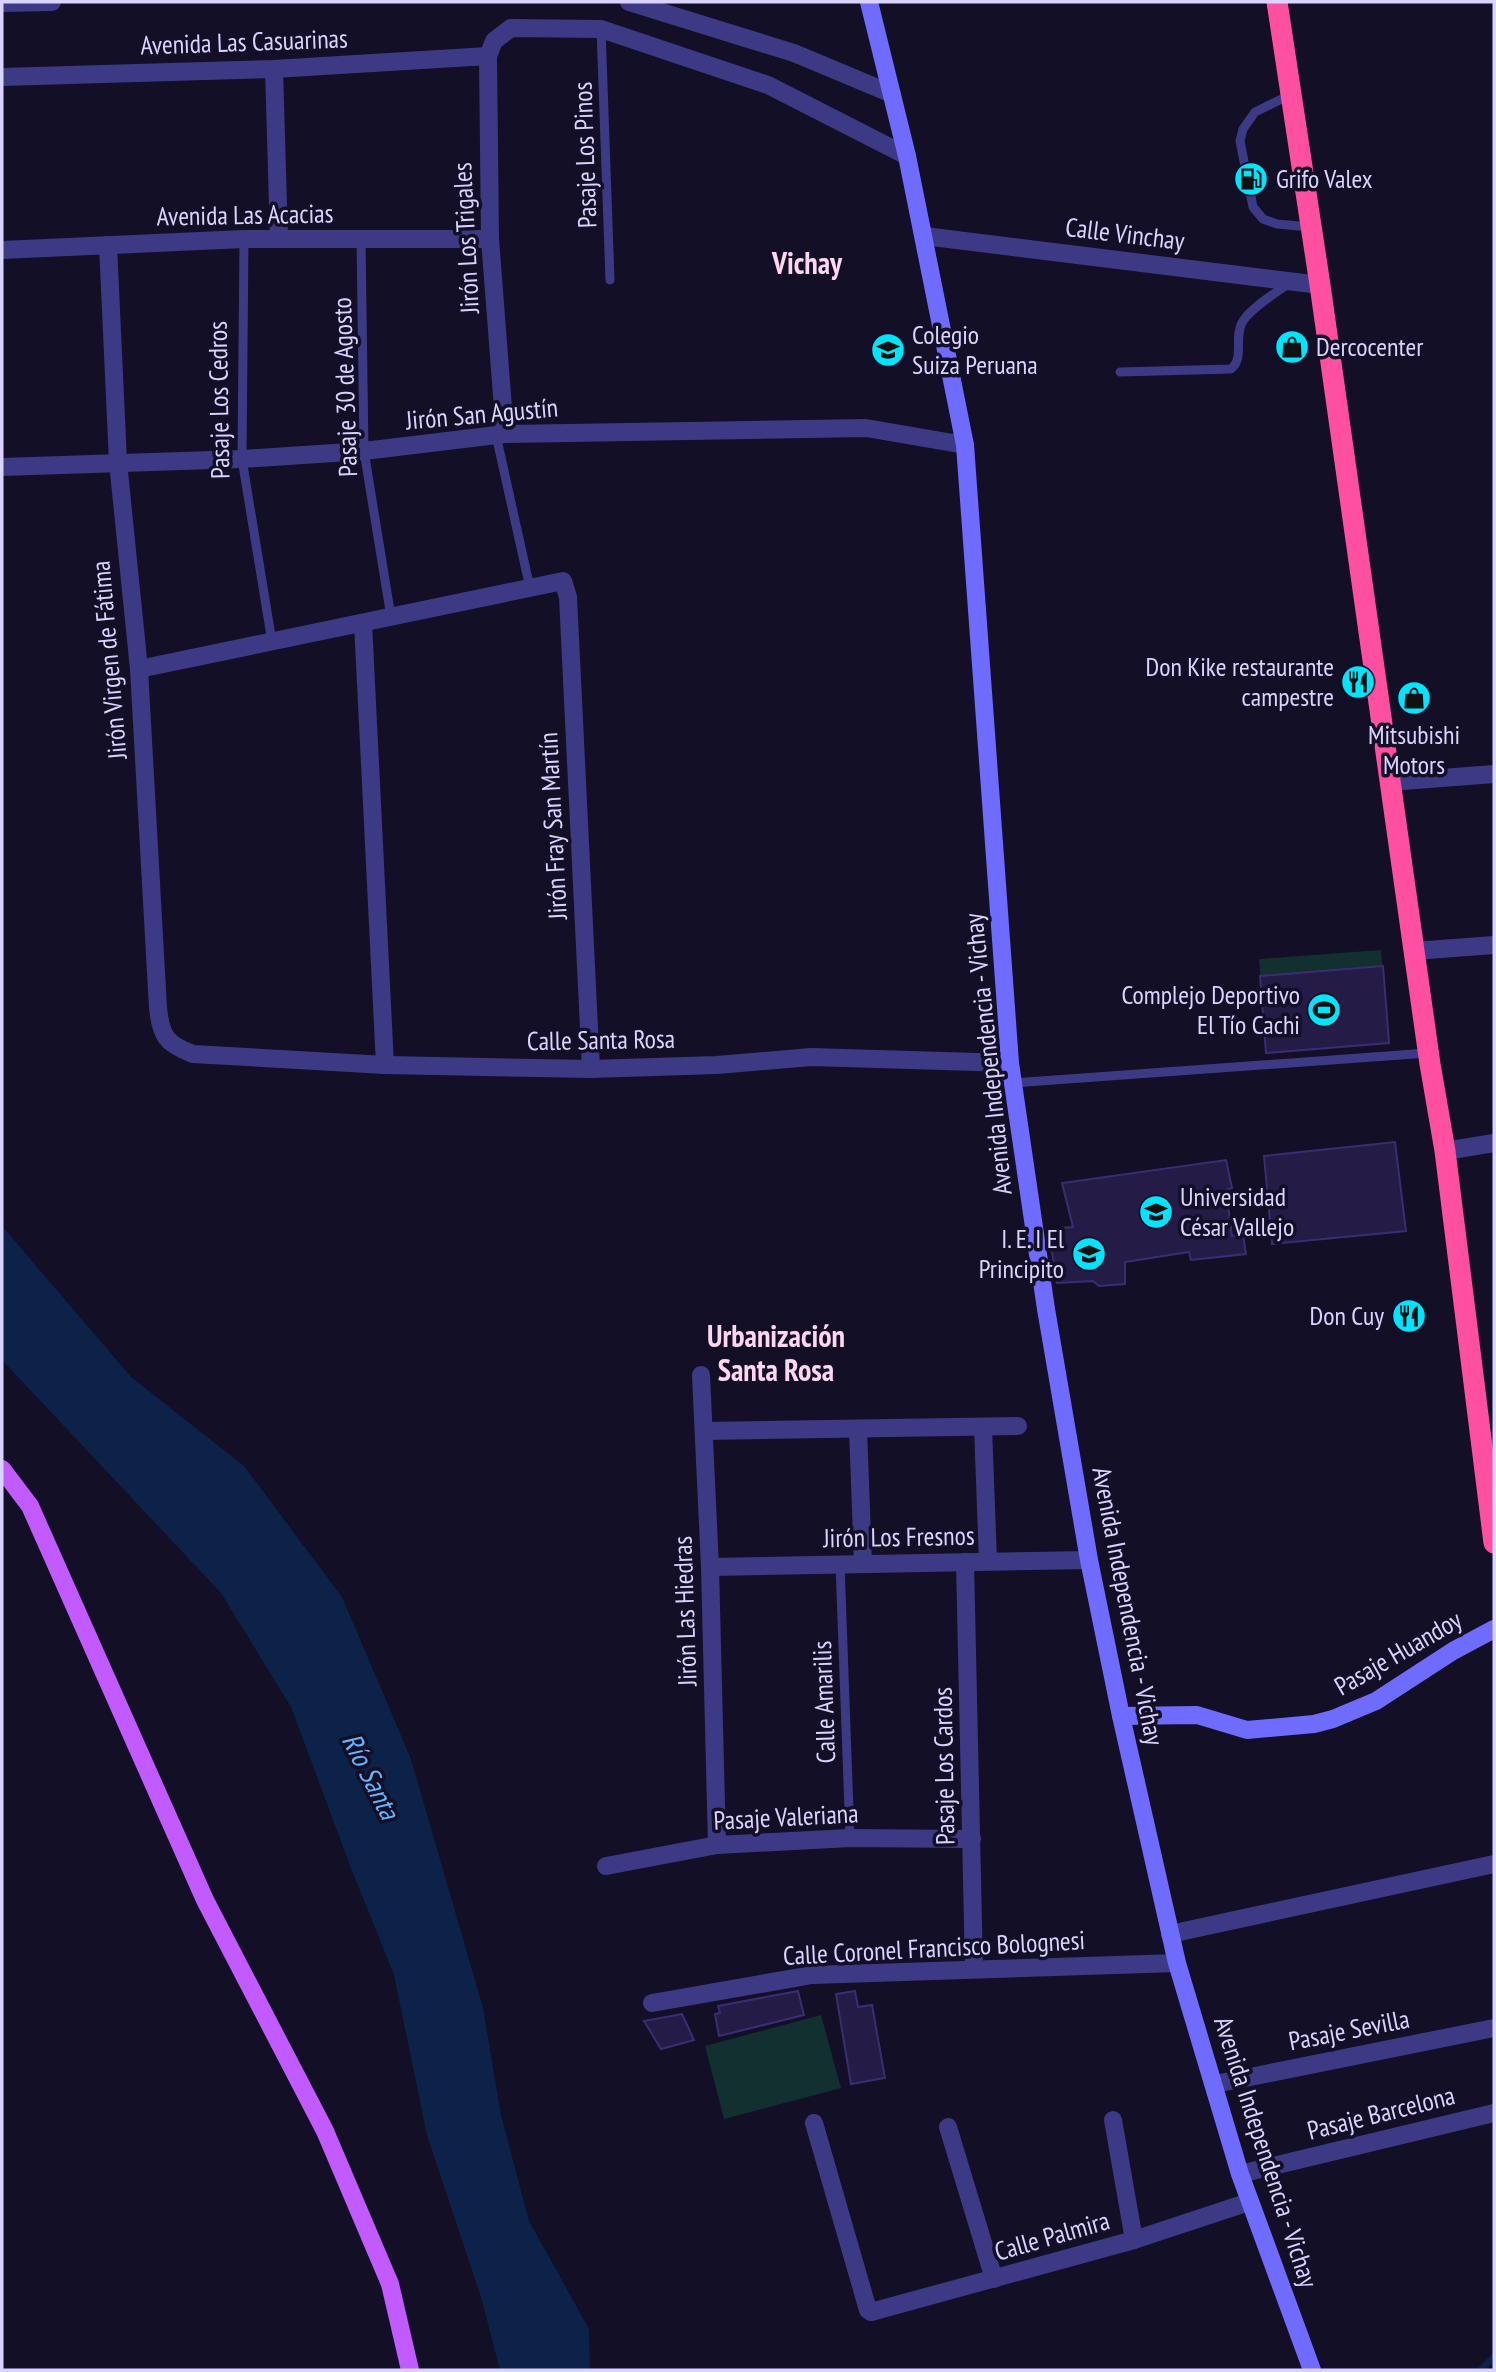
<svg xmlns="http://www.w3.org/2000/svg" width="1496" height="2372" viewBox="0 0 1496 2372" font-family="'PT Sans Narrow',sans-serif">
  <rect width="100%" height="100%" fill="#130f26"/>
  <!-- green -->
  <g fill="#12302f">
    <path d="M1381 950 1389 1043 1266 1053 1259 959Z"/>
    <path d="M821 2015 841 2088 724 2119 705 2046Z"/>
  </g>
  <!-- water -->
  <path fill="#0c2248" d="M2 1226 131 1377 244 1466 342 1597 411 1759 483 2008 501 2115 529 2221 589 2329 590 2370H500L481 2297 427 2135 394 1975 351 1868 291 1707 221 1593 2 1360Z"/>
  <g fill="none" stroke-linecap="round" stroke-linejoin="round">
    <!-- stream -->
    <path stroke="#0c2248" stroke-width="7" d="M1481 2370 1494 2357"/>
  </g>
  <!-- building -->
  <g fill="#241b47" stroke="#3b2d73" stroke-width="2">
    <path d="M1383 966 1389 1043 1266 1053 1260 976Z"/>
    <path d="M1395 1142 1406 1231 1272 1244 1264 1156Z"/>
    <path d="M1226 1160 1232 1188 1226 1190 1232 1236 1243 1234 1246 1254 1191 1260 1189 1252 1125 1262V1284L1099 1286 1093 1281 1057 1283 1048 1229 1073 1227 1062 1183Z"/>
    <path d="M798 1991 804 2015 719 2036 715 2014 720 2013 718 2006Z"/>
    <path d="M855 1991 858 2007 872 2005 885 2078 851 2084 836 1994Z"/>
    <path d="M682 2014 694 2040 661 2049 644 2021Z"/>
  </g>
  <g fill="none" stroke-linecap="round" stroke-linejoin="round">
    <!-- lane -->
    <g stroke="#3d3a85" stroke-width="9">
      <path d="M601 29 610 280"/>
      <path d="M1290 95 1255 112 1243 129 1240 141 1253 207 1263 219 1277 224 1310 227"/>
      <path d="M244 239 242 459 272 642"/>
      <path d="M361 239 364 451 391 617"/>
      <path d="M1120 372 1231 369C1245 358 1233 336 1243 321 1252 307 1277 292 1291 282"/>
      <path d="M496 435 530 588"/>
      <path d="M1013 1083 1428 1053"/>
      <path d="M840 1564 850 1838"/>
    </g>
    <!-- street -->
    <g stroke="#3d3a85" stroke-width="18">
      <path d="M629 2 794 53 892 94"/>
      <path d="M2 3 52 2"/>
      <path d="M274 69 279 239"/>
      <path d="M2 77 274 69 488 56"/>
      <path d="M924 236 1320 285"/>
      <path d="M108 245 118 462 139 669 158 1008C161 1036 166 1044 193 1054L385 1065 591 1069 717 1065 811 1057 1010 1063"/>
      <path d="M2 250 244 239H490"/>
      <path d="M505 434 490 239 488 56 494 41 511 28 601 29 768 85 907 156"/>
      <path d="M2 467 242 459 364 451 505 434 866 428 965 445"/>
      <path d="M363 623 385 1065"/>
      <path d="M139 669 563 581 568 597 591 1069"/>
      <path d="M1390 782 1494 774"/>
      <path d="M1414 951 1494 945"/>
      <path d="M1445 1151 1494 1143"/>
      <path d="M701 1375 710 1567 717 1845"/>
      <path d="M983 1427 988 1561"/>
      <path d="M858 1429 863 1563"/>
      <path d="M704 1431 1018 1426"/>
      <path d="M965 1562 974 1969"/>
      <path d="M710 1567 1089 1560"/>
      <path d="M606 1866 717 1845 850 1838 972 1839"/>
      <path d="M1170 1934 1494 1864"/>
      <path d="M652 2003 812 1975 1177 1963"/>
      <path d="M1215 2084 1494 2028"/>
      <path d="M1113 2120 1134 2240"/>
      <path d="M814 2123 868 2310 871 2312 1134 2240 1249 2202"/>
      <path d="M948 2127 994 2279"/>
      <path d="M1240 2174 1494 2113"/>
    </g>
    <!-- secondary -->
    <g stroke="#6f6bff" stroke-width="18">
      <path d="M869 2 907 156 965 445 1010 1063 1046 1309 1089 1560 1121 1716 1177 1963 1240 2174 1312 2370"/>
      <path d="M1121 1716 1197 1715 1247 1730 1314 1724 1333 1719 1376 1701 1453 1651 1494 1629"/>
    </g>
    <!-- primary -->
    <path stroke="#c25bff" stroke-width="18" d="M2 1469 30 1506 205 1900 325 2131 390 2284 410 2370"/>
    <!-- highway -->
    <path stroke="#ff4fa3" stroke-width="21" d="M1277 2 1320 285 1430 1064 1445 1151 1494 1543"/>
  </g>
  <!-- icons -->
  <defs>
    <g id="fuel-disc" transform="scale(1.75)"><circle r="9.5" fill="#00e5ff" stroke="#130f26"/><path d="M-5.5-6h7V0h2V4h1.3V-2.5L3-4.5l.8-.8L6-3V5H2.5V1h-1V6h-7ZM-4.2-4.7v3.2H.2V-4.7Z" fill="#111"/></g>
    <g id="shop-disc" transform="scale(1.75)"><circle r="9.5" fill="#00e5ff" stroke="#130f26"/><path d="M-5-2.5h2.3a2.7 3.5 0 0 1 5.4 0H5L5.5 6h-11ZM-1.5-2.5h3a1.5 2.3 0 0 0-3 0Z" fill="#111"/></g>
    <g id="school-disc" transform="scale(1.75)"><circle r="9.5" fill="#00e5ff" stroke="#130f26"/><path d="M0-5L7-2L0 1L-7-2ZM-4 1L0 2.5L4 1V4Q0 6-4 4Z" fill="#111"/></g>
    <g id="restaurant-disc" transform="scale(1.75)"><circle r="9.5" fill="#00e5ff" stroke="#130f26"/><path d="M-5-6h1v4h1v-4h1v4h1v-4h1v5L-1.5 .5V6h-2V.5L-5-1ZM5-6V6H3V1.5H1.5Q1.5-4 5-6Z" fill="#111"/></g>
    <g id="stadium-disc" transform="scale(1.75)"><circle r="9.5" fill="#00e5ff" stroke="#130f26"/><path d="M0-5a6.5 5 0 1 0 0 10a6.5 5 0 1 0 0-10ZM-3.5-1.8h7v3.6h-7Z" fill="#111"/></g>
    <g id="university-disc" transform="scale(1.75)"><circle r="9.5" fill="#00e5ff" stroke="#130f26"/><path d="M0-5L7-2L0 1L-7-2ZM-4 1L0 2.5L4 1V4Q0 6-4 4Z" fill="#111"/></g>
  </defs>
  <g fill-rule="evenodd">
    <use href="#fuel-disc" x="1251" y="179"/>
    <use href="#shop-disc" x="1292" y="347"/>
    <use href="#school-disc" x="888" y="350"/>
    <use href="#restaurant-disc" x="1358" y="682"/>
    <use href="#shop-disc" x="1414" y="698"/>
    <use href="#stadium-disc" x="1324" y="1010"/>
    <use href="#university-disc" x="1156" y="1212"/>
    <use href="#school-disc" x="1089" y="1254"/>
    <use href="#restaurant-disc" x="1409" y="1316"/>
  </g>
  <g text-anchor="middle" stroke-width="7" stroke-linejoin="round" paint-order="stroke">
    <!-- street labels -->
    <g font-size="26" fill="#d9d4ff" stroke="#130f26">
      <text transform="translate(244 42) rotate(-2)" y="9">Avenida Las Casuarinas</text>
      <text transform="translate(585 155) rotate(-92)" y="9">Pasaje Los Pinos</text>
      <text transform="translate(245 215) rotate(-1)" y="9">Avenida Las Acacias</text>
      <text transform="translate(1125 234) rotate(7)" y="9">Calle Vinchay</text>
      <text transform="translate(466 238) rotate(-93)" y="9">Jirón Los Trigales</text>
      <text transform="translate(345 387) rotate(-92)" y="9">Pasaje 30 de Agosto</text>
      <text transform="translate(219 400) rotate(-91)" y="9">Pasaje Los Cedros</text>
      <text transform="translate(482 414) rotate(-5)" y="9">Jirón San Agustín</text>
      <text transform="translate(109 660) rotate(-95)" y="9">Jirón Virgen de Fátima</text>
      <text transform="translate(553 826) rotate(-93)" y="9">Jirón Fray San Martín</text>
      <text transform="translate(601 1040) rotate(-1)" y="9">Calle Santa Rosa</text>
      <text transform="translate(988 1054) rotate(-96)" y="9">Avenida Independencia - Vichay</text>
      <text transform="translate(899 1537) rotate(-1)" y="9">Jirón Los Fresnos</text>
      <text transform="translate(1128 1606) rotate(79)" y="9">Avenida Independencia - Vichay</text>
      <text transform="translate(685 1611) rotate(-92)" y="9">Jirón Las Hiedras</text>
      <text transform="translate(1398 1653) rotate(-30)" y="9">Pasaje Huandoy</text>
      <text transform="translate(824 1702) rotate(-92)" y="9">Calle Amarilis</text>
      <text transform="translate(944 1766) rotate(-91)" y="9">Pasaje Los Cardos</text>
      <text transform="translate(786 1817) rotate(-3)" y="9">Pasaje Valeriana</text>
      <text transform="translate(934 1948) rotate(-3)" y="9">Calle Coronel Francisco Bolognesi</text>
      <text transform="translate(1349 2030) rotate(-11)" y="9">Pasaje Sevilla</text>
      <text transform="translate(1381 2113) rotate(-14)" y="9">Pasaje Barcelona</text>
      <text transform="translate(1266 2152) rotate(72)" y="9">Avenida Independencia - Vichay</text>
      <text transform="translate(1052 2236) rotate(-16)" y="9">Calle Palmira</text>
    </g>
    <!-- poi labels -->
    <g font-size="26" fill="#d9d4ff" stroke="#130f26" text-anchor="start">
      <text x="1276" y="188">Grifo Valex</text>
      <text x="912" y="344">Colegio<tspan x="912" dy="30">Suiza Peruana</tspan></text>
      <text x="1316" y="356">Dercocenter</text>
      <text x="1334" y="676" text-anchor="end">Don Kike restaurante<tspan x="1334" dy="30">campestre</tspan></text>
      <text x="1414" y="744" text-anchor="middle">Mitsubishi<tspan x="1414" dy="30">Motors</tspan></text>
      <text x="1300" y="1004" text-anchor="end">Complejo Deportivo<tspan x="1300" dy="30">El Tío Cachi</tspan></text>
      <text x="1180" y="1206">Universidad<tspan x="1180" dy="30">César Vallejo</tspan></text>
      <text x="1064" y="1248" text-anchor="end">I. E. I El<tspan x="1064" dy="30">Principito</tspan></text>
      <text x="1384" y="1325" text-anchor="end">Don Cuy</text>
    </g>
    <!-- water labels -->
    <g font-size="28" font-style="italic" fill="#62b6ff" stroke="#130f26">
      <text transform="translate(371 1776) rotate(63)" y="10">Río Santa</text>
    </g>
    <!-- quarter labels -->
    <g font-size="30" font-weight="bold" fill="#ffd6f0" stroke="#130f26">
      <text x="807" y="274">Vichay</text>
      <text x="776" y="1347">Urbanización<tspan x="776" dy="34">Santa Rosa</tspan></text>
    </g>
  </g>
  <!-- border -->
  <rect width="1496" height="2372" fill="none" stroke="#d9d4ff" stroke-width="7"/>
</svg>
